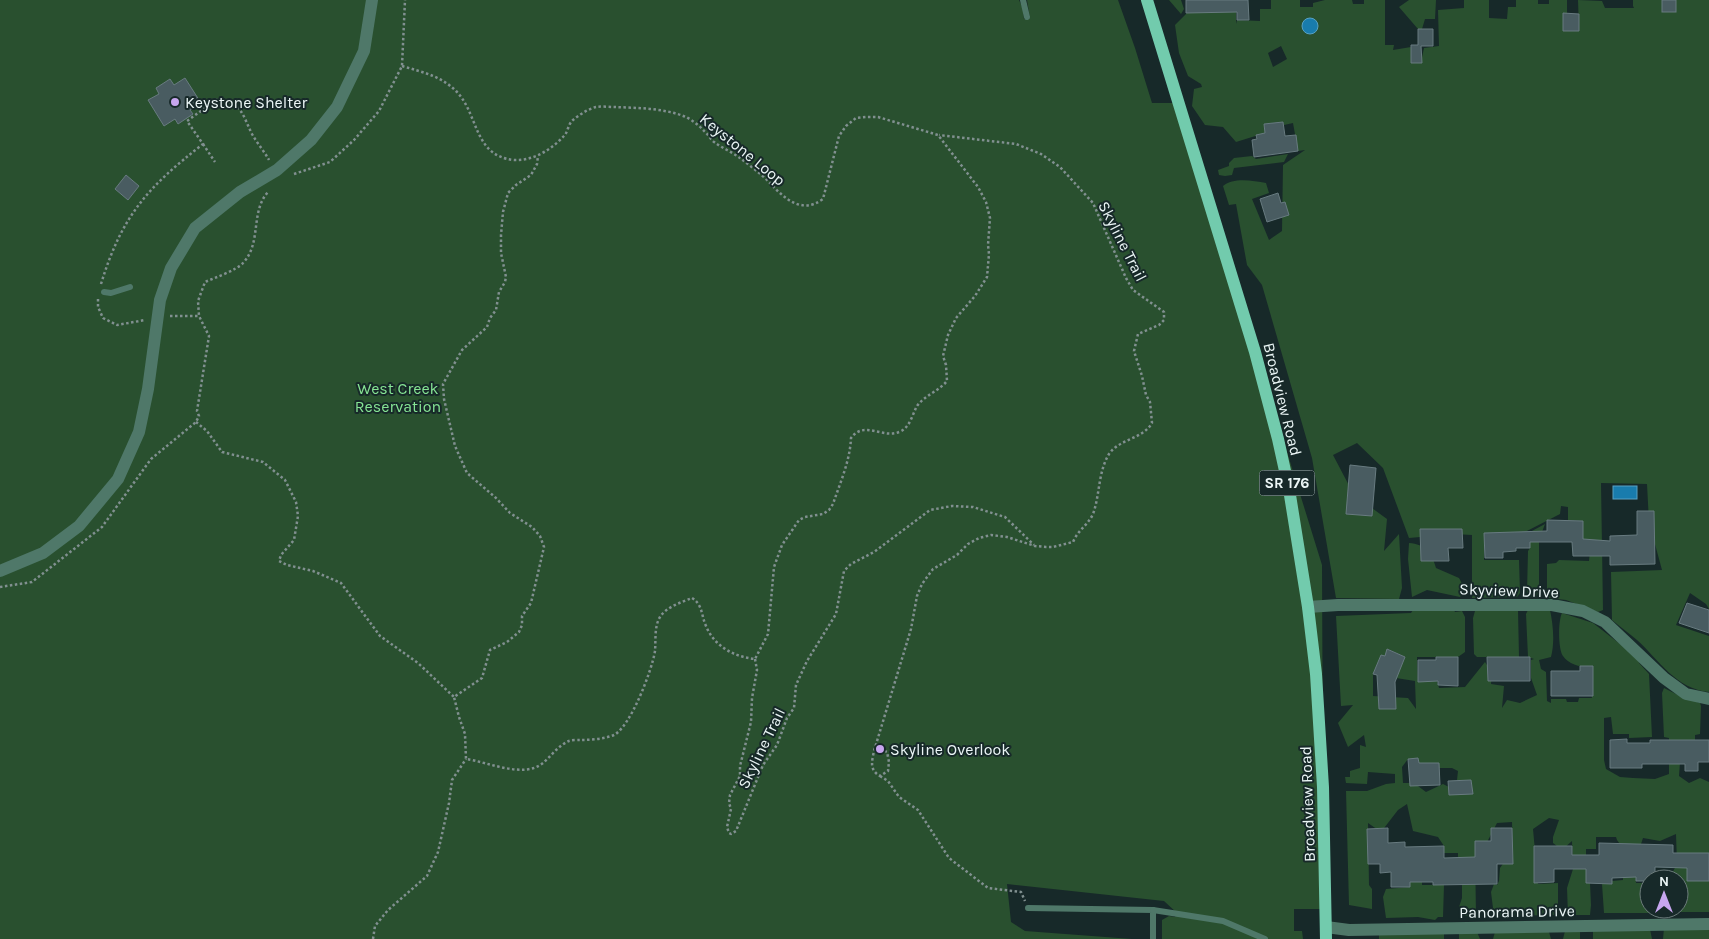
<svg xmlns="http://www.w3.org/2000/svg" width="1709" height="939" viewBox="0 0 1709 939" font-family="Karla,sans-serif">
  <rect width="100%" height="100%" fill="#172929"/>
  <!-- green -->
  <g fill="#29502f" fill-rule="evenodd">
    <path d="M0 0H1019L1023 9 1024 19 1030 18 1027 0H1118L1135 48 1152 103H1179L1322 565 1323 787 1327 909H1294V931H1302L1303 939H1162V920L1169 916 1175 917 1177 913 1164 901 1007 884 1011 922 1025 931 1132 939H0Z"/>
    <path d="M1169 0H1181L1184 9 1181 14Z"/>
    <path d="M1271 0H1300V7H1313V3L1325 0H1352L1353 4H1364V0H1385V45H1394L1393 50 1411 47V63L1421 62 1424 48 1439 46 1438 10 1464 8V0H1489V18L1507 19 1508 7H1516V0H1538V4H1549V0H1567V13L1579 30 1578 0 1602 1 1605 8H1634L1633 6V0H1709V609L1706 604 1690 593 1676 625 1709 636V692C1676 689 1659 660 1637 640 1629 633 1620 627 1612 620L1611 572 1662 570 1649 522 1647 484 1601 483 1603 610 1598 612 1566 600 1549 598 1547 593V564L1556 563 1559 560 1589 561 1591 540 1583 539V521L1568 520V507L1561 506 1560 514 1515 537 1484 535V560H1519L1520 593 1517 597 1472 598V535L1454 534 1409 538 1383 468 1357 443 1333 455 1354 495 1387 519 1384 551 1399 534 1402 588 1399 599 1336 598 1312 458 1262 285 1247 265 1236 204 1229 205 1223 186C1234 177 1253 181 1266 183L1269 193 1252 199 1269 240 1282 231 1283 165 1305 150 1298 151 1293 123 1284 125 1283 122 1264 124 1265 133 1236 142 1223 127 1205 125 1192 106 1194 89 1202 87 1201 84 1188 76 1179 53 1175 25 1192 8H1236V24L1237 20 1260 21V9H1271ZM1281 46 1287 59 1273 67 1268 53Z"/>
    <path d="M1409 0H1436L1435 19H1425L1422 29H1418L1399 7Z"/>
    <path d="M1288 154 1284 162 1234 168 1232 175 1225 176 1219 175 1218 170 1229 166V163L1234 158 1252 156 1256 159Z"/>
    <path d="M1545 524 1539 540V592L1536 597H1529L1527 592 1528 551 1530 548V532Z"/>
    <path d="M1409 543C1425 544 1432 553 1436 568L1459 578 1465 589 1460 597 1427 590 1412 597 1408 559Z"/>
    <path d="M1453 608 1455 612 1462 611 1465 617V652L1458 657H1417L1418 681H1437L1439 688 1465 687 1485 662 1492 673 1491 684 1504 686 1502 708 1507 700 1520 703 1537 695 1531 678V660L1534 659 1528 657 1526 614 1528 610H1550C1553 624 1555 642 1551 657L1539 660 1541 669 1546 672 1547 701 1551 703V699H1566L1567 702H1578L1579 698H1592L1590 690 1588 667C1580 667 1568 664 1563 656 1558 649 1558 621 1562 613L1593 623 1638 658 1639 663 1649 674 1652 737 1629 738V734H1613L1611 717 1604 718V760L1606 769 1620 777 1633 778 1655 779 1669 774V738L1664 737 1662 693 1664 688 1682 697 1700 703 1701 706 1700 734 1695 735V741L1680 762 1679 776 1689 783 1700 778 1709 782V912H1670V909H1679V879H1669L1677 864 1676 834 1660 841 1643 838 1640 847H1635L1636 883H1649V909H1657V913H1604L1602 884H1611L1612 881 1623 880 1622 847 1617 840 1616 837H1596V849H1586V882L1590 883 1591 905 1590 915H1568L1567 888 1573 869 1572 841 1562 850 1553 843V837L1559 820 1549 818 1533 829 1538 884 1558 883V915L1494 916 1491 892 1494 884 1497 885 1499 881 1500 868 1507 858 1513 857 1512 822 1497 823 1485 846 1475 849 1476 916H1460L1459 907 1462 898V860L1458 859V853H1444V846L1438 837 1413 831 1407 804 1398 810 1381 832 1368 823 1369 885 1372 889V909L1349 905 1346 791H1367L1386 784 1395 783V774L1368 772 1367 784 1346 783 1345 777H1350V771L1360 768V745L1366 747 1364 735 1348 747 1338 723 1353 705 1341 706 1336 616 1411 613 1413 610ZM1388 649 1405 657 1396 678 1415 681 1416 709 1408 698 1373 696V674L1381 655 1385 656ZM1408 759H1418L1419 763 1439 768H1452L1458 771 1457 780H1471L1472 794 1455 790 1443 784 1426 792 1414 783H1403L1402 767Z"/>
    <path d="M1518 610 1519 657H1477L1474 654 1473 618 1475 611Z"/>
    <path d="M1422 850V885H1444L1443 917H1438L1435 920 1418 917 1386 918 1383 897 1386 889 1410 887 1409 869Z"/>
    <path d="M1664 928H1709V939H1663Z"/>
    <path d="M1650 929 1652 939H1593V930Z"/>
    <path d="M1565 931H1580V939H1563Z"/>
    <path d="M1477 932 1480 939H1459V933Z"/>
    <path d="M1495 932H1549L1551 939H1493Z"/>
    <path d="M1444 933V939H1379V935Z"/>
  </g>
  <!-- water -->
  <g fill="#197cad" stroke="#58a1c3">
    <circle cx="1310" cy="26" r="8"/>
    <rect x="1613" y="486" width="24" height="13"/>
  </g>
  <!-- building -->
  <g fill="#495c61" stroke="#687b80">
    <path d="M1186 0H1248L1249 20H1237V12L1186 13Z"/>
    <rect x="1662" y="0" width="14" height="12"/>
    <path d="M1563 13 1579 14V31H1563Z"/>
    <path d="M1418 29H1433V46H1421L1422 63H1411V45H1418Z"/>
    <path d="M185 78 201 103 190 110 193 114 178 124 175 119 164 126 148 100 159 94 156 88 170 79 174 85Z"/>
    <path d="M1283 122 1285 136 1296 135 1298 151 1254 157 1252 140 1257 139 1256 135 1265 133 1264 124Z"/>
    <path d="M126 175 139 186 128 200 115 189Z"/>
    <path d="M1278 193 1281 203 1285 202 1289 215 1267 222 1260 199Z"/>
    <path d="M1350 465 1376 468 1372 516 1346 514Z"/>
    <path d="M1637 511H1654L1655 564 1610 565V556H1573L1572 542H1530V548H1516V551L1503 552V558H1485L1484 533 1547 531V520L1583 521V539L1610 541V536L1637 535Z"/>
    <path d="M1420 529H1462L1463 548H1448L1449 561H1421Z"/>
    <path d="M1687 603 1709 610V633L1679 623Z"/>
    <path d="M1387 649 1405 657 1395 682 1396 709H1379L1377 675 1373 674 1381 655 1385 656Z"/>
    <path d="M1436 657H1458V686L1438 685V681L1418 682V660H1436Z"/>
    <path d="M1487 657H1530V681H1488Z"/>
    <path d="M1580 666H1593V696H1551V671H1580Z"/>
    <path d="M1627 739V743H1650V740H1709V762H1698V771H1685V764H1642V768H1610V740Z"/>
    <path d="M1418 758 1419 763H1439L1440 785 1410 786 1408 759Z"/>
    <path d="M1471 780 1473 794 1449 795 1448 781Z"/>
    <path d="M1388 828V843L1405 842V847L1444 846V858L1475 857V841H1491V828H1512L1513 864H1497V884L1433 885V882H1410V887H1391V872L1380 873V864H1368L1367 829Z"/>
    <path d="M1599 843 1673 845V853H1709V881H1687V868L1655 867V879H1649V881H1636V877L1612 878V884L1586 883V869H1554V882L1534 883V846H1572V855H1599Z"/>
  </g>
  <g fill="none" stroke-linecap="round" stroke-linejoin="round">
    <!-- path -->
    <g stroke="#819090" stroke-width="2.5" stroke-dasharray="2.5 2.5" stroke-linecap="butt">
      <path d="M402 66C422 72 441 76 456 91 479 114 473 156 514 160 533 161 551 150 564 136 568 132 568 124 573 120 579 115 588 109 596 107 602 106 609 107 615 107 638 108 664 108 686 117 692 120 700 126 704 131 708 134 710 139 714 142 722 148 732 152 740 158 749 165 760 173 769 182 784 198 801 215 823 199L839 136 846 126 856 118 866 117H878L938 135 978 187 986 202 990 218 988 245 989 254 987 277 975 296 956 318 948 335 943 356 946 365 947 381C939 391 925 395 917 406 912 415 910 428 899 432 883 439 864 420 851 438 850 461 840 483 833 504L829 510 823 514 805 517 799 520 782 545 774 567 768 634 755 659C734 657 714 646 706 626 701 615 703 605 692 598 682 602 666 607 660 617 654 627 656 640 655 651 652 670 631 726 614 735 604 739 591 740 580 740 577 740 572 740 569 741 559 745 551 756 543 763 524 779 488 762 466 759L465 734 459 717 454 697 482 678 490 650 507 642 519 632 522 625V616L531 603 544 547 540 536 532 527 510 513 496 498 467 473 455 446 444 399 443 384 462 350 487 327 490 318 496 310 499 292 505 282 506 277 501 253V235L503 212 508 193 516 185 531 175 537 164 538 156"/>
      <path d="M203 144 215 162"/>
      <path d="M294 174 330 162 354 140 379 111 402 66 405 0"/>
      <path d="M101 284C122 215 148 187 203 144L187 121 219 98C243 105 242 114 252 134 257 143 264 151 269 160"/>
      <path d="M98 299V307L103 318 117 325 145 320"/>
      <path d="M170 316H199"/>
      <path d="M196 422 207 431 222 452 263 462 285 480 296 502 298 516 294 540 281 555 279 561 287 565 313 571 341 583 380 636 418 663 454 697"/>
      <path d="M0 587 32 582 102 527 151 459 196 422 199 416 197 411 209 336 199 316 198 301 205 282C214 278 237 270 243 263 262 243 250 212 268 192"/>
      <path d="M755 659 757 670 752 698 751 722 740 766V776L730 795 729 803 731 809 727 827 729 833 731 834 736 831 763 765 777 745 787 718 794 708 796 685 807 661 836 614 844 571 851 564 874 552 930 510 952 506 973 507 1005 517 1034 545"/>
      <path d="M880 749 887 752 889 762 888 771 880 776C869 770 872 761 874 751L911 629 917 596 922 584 933 569 957 555 968 544 979 538 991 535 1007 537 1035 546 1046 547H1053L1073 542C1078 530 1088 525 1093 514 1100 495 1098 472 1109 454 1119 439 1143 439 1152 423L1150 402 1146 395 1142 376 1134 351 1138 334 1159 325 1164 320V312L1133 290 1126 278 1093 203 1060 167 1041 154 1016 144 939 135"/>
      <path d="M880 776 888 781 899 797 918 810 949 858 988 888 1021 892 1025 901"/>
      <path d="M373 939 375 926 388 910 427 876 438 852 449 803 452 780 466 759"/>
    </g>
    <!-- service -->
    <g stroke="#4f7869" stroke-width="6">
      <path d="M1023 0 1027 17"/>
      <path d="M104 292 111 293 130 287"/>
      <path d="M1028 908 1153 910V939"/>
      <path d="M1153 910 1223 921 1265 939"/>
    </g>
    <!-- minor -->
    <g stroke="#4f7869" stroke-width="12">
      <path d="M0 571 43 553 79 526 118 479 139 432 148 389 160 300 171 268 195 228 240 192 277 170 311 140 337 107 364 51 372 0"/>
      <path d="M1308 607 1338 605H1552L1583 611 1605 622 1664 678 1686 694 1709 699"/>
      <path d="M1326 927 1349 930 1709 924"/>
    </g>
    <!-- primary -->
    <path stroke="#72cbad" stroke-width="12" d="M1147 0 1255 352 1278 439 1289 489 1308 607 1316 674 1323 787 1326 939"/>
  </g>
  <!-- markers -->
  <g fill="#c7a6ef" stroke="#172929" stroke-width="2">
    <circle cx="175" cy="102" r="5"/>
    <circle cx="880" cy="749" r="5"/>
  </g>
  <g text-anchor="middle" stroke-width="4" stroke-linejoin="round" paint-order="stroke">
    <!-- shield labels -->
    <rect fill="#172929" stroke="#abb8b8" stroke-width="1" x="1259.5" y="470.5" width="55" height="25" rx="4"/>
    <g font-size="15" font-weight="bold" fill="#ebf6f6">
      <text x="1287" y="488">SR 176</text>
    </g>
    <!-- poi labels -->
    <g font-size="16" fill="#ebf6f6" stroke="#172929" text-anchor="start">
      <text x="185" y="108">Keystone Shelter</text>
      <text x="890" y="755">Skyline Overlook</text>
    </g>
    <!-- street labels -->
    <g font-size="16" fill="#ebf6f6" stroke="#172929">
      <text transform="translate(743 149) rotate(39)" y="6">Keystone Loop</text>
      <text transform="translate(1123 241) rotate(63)" y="6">Skyline Trail</text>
      <text transform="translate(1283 399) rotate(76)" y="6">Broadview Road</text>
      <text transform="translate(1509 590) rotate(2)" y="6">Skyview Drive</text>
      <text transform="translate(761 748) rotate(-64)" y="6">Skyline Trail</text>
      <text transform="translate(1307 804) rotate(-92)" y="6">Broadview Road</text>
      <text transform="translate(1517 911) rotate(-1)" y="6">Panorama Drive</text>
    </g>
    <!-- park labels -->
    <g font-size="16" fill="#86e494" stroke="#172929">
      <text x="398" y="394">West Creek<tspan x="398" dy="18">Reservation</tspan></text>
    </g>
  </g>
  <!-- north arrow -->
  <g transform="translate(1664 894)"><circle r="24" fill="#172929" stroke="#6c7b7b"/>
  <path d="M0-4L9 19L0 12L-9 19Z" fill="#c7a6ef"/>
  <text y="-8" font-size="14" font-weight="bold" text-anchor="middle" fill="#ebf6f6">N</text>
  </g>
</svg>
